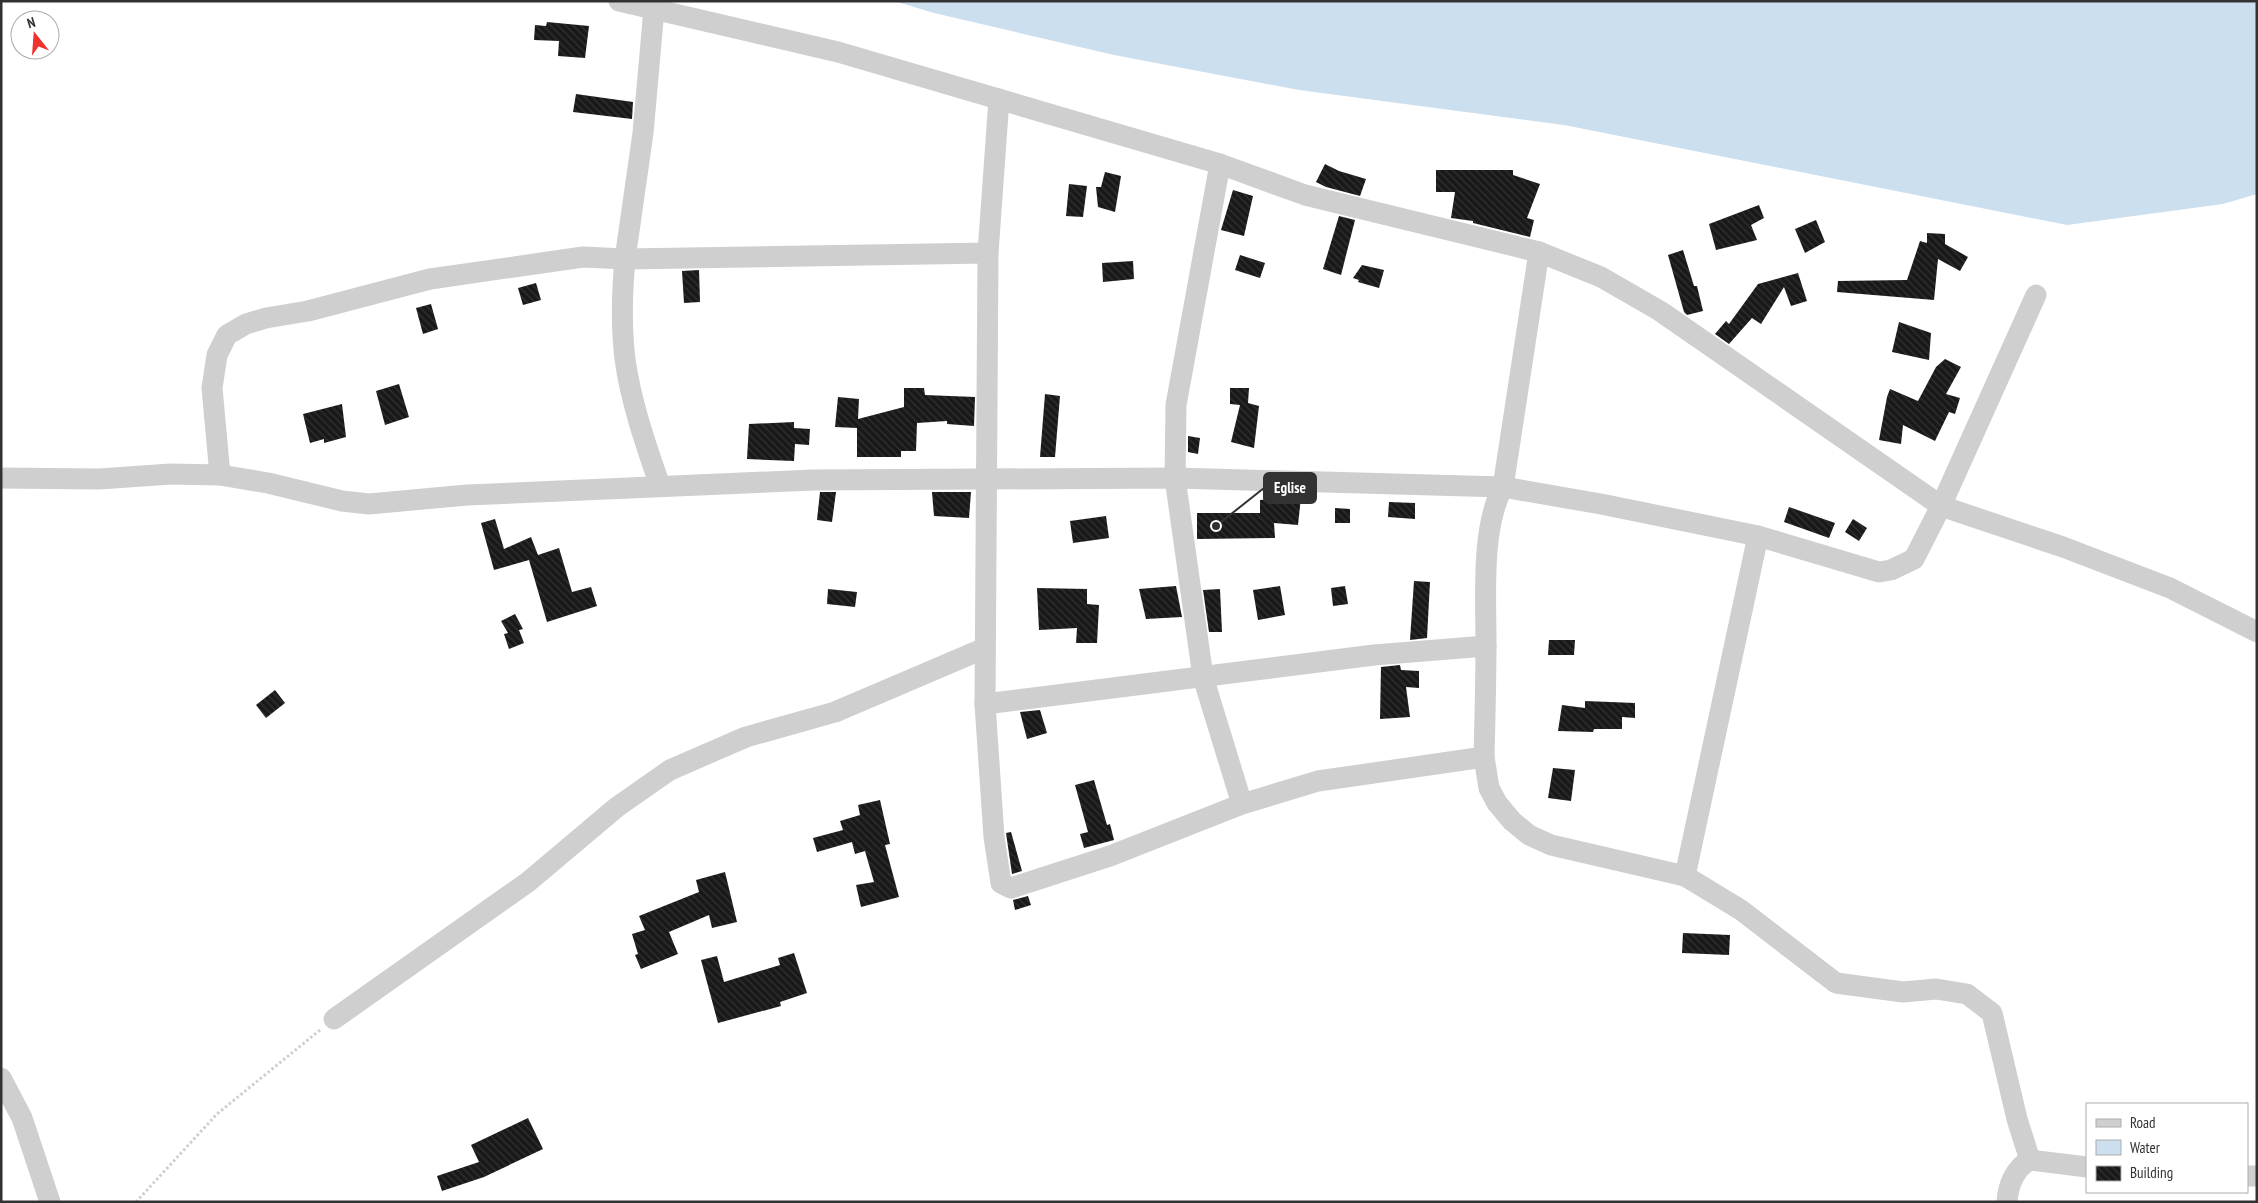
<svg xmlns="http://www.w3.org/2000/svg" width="2258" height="1203" viewBox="0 0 2258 1203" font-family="'PT Sans Narrow',sans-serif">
  <defs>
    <pattern id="building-back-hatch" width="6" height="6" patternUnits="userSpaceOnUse" patternTransform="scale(1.25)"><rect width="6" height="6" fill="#191919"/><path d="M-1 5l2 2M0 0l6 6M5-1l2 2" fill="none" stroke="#323232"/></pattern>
  </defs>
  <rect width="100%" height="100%" fill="#fff"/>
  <!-- water -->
  <path fill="#ccdfef" d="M894 1H2257V194L2223 204 2067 225 1564 125 1299 90 1114 55 934 13Z"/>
  <!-- building -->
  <g fill="url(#building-back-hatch)">
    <path d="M547 22 589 26 585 58 558 56 559 41 534 40 535 25 546 26Z"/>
    <path d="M576 94 633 102 632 119 573 112Z"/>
    <path d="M1325 164 1339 171 1366 179 1360 196 1326 187 1316 182Z"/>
    <path d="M1436 170H1513V175L1540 184 1527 218 1534 220 1530 237 1473 223V221L1451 218 1455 192H1436Z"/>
    <path d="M1105 172 1121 176 1115 212 1098 207 1096 187H1101Z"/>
    <path d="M1069 184 1087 186 1083 217 1066 216Z"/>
    <path d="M1233 190 1253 196 1244 236 1221 230Z"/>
    <path d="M1759 205 1764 218 1751 225 1757 240 1716 250 1709 224Z"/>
    <path d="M1339 216 1355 220 1341 275 1323 269Z"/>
    <path d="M1816 220 1825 242 1805 253 1795 229Z"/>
    <path d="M1927 233 1945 234V244L1968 257 1960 271 1938 259 1934 300 1837 292 1838 281 1907 280 1920 241 1927 243Z"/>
    <path d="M1683 250 1694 286H1697L1703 311 1687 315 1684 312 1668 255Z"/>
    <path d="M1240 255 1265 263 1260 278 1235 270Z"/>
    <path d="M1133 261 1134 279 1103 282 1102 263Z"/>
    <path d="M1362 265 1384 270 1379 288 1358 282 1359 280 1353 278Z"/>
    <path d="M699 270 700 302 684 303 682 271Z"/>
    <path d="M1798 273 1807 301 1791 306 1784 287 1761 324 1752 318 1729 344 1715 334 1726 321 1729 324 1758 284Z"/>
    <path d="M536 283 541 300 523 305 518 288Z"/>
    <path d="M431 304 438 329 423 334 416 308Z"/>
    <path d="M1899 322 1931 333 1929 360 1892 352Z"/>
    <path d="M1945 359 1961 367 1946 394 1960 398 1955 414 1949 412 1935 441 1903 425 1901 444 1879 440 1887 397 1890 389 1918 401 1936 367Z"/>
    <path d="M399 384 409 417 385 425 376 391Z"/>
    <path d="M904 388H924L925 395 975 397 974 426 947 424V421L917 423 916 451H901V457H857V423V428L835 427 838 397 859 399 858 419 904 407Z"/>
    <path d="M1230 388H1249L1248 403 1259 406 1254 448 1231 442 1240 405 1230 404Z"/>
    <path d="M1045 394 1060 396 1055 457H1040Z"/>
    <path d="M342 404 346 437 324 443V439L310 443 303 414Z"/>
    <path d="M794 422V428L810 429 809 445 795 444 794 461 747 459 749 424Z"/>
    <path d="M1188 436 1200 438 1198 454 1188 452Z"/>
    <path d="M820 492H836L832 522 817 520Z"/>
    <path d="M932 492H971L969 518 934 516Z"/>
    <path d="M1301 497 1298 525 1274 523 1275 538 1197 539V513H1260V500Z"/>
    <path d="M1389 502 1415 503V519L1388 517Z"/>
    <path d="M1789 507 1835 523 1829 538 1784 522Z"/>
    <path d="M1335 508 1350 509V523H1335Z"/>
    <path d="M1106 516 1109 538 1073 543 1070 521Z"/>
    <path d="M495 519 504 549 531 537 538 555 559 548 572 592 591 587 597 606 547 622 529 560 494 570 481 523Z"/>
    <path d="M1853 519 1867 528 1859 541 1845 532Z"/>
    <path d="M1414 581 1430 582 1427 638 1410 640Z"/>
    <path d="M1176 586 1182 617 1146 619 1139 589Z"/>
    <path d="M1280 586 1285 615 1258 620 1253 590Z"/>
    <path d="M1345 586 1348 604 1333 606 1331 588Z"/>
    <path d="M1037 588 1087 589V604L1099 605 1097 643H1076L1077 628 1039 630Z"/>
    <path d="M828 589 857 592 855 607 827 604Z"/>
    <path d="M1220 589 1222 632H1209L1203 590Z"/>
    <path d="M515 614 523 629 519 630 524 643 509 649 504 634 508 633 501 621Z"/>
    <path d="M1549 640H1575L1574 655H1548Z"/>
    <path d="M1400 665 1401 670 1419 671V688L1406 687 1410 717 1380 719 1381 667Z"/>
    <path d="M275 690 285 703 266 718 256 705Z"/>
    <path d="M1585 701 1635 703V718L1622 717V729H1594L1593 732 1558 731 1562 705 1585 708Z"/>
    <path d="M1040 710 1047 733 1027 739 1020 712Z"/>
    <path d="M1553 768 1575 770 1571 801 1548 798Z"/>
    <path d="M1094 780 1107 825 1110 824 1114 840 1084 848 1080 834 1088 832 1075 785Z"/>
    <path d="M880 800 890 844 885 845 899 897 861 907 856 885 874 882 865 851 855 854 852 842 817 852 813 838 843 830 840 821 860 815 858 805Z"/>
    <path d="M1011 832 1022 871 1012 874 1006 833Z"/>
    <path d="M725 872 737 922 712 928 709 915 669 932 678 954 641 969 635 955 638 954 632 934 645 930 639 916 699 892 696 880Z"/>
    <path d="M1028 896 1031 905 1015 910 1013 900Z"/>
    <path d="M1683 933 1730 935 1729 955 1682 953Z"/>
    <path d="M794 953 807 993 780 1002 781 1006 718 1023 701 960 717 956 724 982 780 965 778 958Z"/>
    <path d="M528 1118 543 1149 484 1177 442 1191 437 1176 479 1162 471 1145Z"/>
  </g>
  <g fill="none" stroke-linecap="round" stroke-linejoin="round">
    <!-- path -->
    <path stroke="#cfcfcf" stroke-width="3" stroke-dasharray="2.5 2.5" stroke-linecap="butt" d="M136 1202 217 1114 320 1030"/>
    <!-- minor -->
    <g stroke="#cfcfcf" stroke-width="21">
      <path d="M619 1 838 52 1220 164 1305 195 1539 252 1601 277 1660 311 1941 506 2063 547 2170 588 2257 632"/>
      <path d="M654 9 643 133 625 259 988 253"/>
      <path d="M999 99 988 253 985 704 994 837 1001 883 1011 888 1110 856 1242 804 1318 781 1484 757C1485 718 1486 680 1486 642 1486 596 1481 527 1503 487L1539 252"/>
      <path d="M1220 164 1176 405 1175 478 1203 677 1242 804"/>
      <path d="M220 475 212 388 217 355 227 335 246 324 266 318 308 311 430 279 583 257 625 259C622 292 621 327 625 359 631 403 646 445 660 486"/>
      <path d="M1 478 99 479 171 474 220 475 268 483 342 501 369 504 467 495 813 480 1175 478 1503 487 1601 504 1758 536 1879 572 1891 570 1914 559 1941 506 2036 295"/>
      <path d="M985 704 1374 655 1486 646"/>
      <path d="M1484 757 1489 788 1497 803 1512 821 1529 835 1551 845 1685 876 1741 910 1836 983 1903 992 1936 989 1967 994 1992 1013 2017 1119 2030 1160 2087 1167"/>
      <path d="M1685 876 1758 536"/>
      <path d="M334 1019 528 882 617 807 670 770 746 737 835 712 985 648"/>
      <path d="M1 1078 22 1118 50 1202"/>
      <path d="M2247 1176H2257"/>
      <path d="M2007 1202C2008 1185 2015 1168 2030 1160"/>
    </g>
  </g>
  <!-- callouts -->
  <path fill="none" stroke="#323232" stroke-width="2" d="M1216 526L1264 488"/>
  <circle fill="#323232" stroke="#fff" stroke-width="2" cx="1216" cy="526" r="5"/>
  <rect fill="#323232" stroke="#323232" stroke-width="2" x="1264" y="473" width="52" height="30" rx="5"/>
  <g font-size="15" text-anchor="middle" font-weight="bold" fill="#fff">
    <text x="1290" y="493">Eglise</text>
  </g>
  <!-- border -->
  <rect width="2258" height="1203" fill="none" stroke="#323232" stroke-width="5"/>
  <!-- legend -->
  <rect x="2086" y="1103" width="162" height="90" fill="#ffffff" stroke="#adadad"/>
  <rect x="2096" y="1119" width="25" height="8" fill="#cfcfcf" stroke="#adadad"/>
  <text x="2130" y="1128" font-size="15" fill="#323232">Road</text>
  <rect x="2096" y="1140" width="25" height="15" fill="#ccdfef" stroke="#adadad"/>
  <text x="2130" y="1153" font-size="15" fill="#323232">Water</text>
  <rect x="2096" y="1166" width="25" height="15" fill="url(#building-back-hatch)" stroke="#adadad"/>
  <text x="2130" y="1178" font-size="15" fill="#323232">Building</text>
  <!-- north arrow -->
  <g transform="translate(35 35) rotate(343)"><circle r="24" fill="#ffffff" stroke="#adadad"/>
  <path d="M0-4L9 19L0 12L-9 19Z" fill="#f0312e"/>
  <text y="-8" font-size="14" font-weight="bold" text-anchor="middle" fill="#323232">N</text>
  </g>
</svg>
